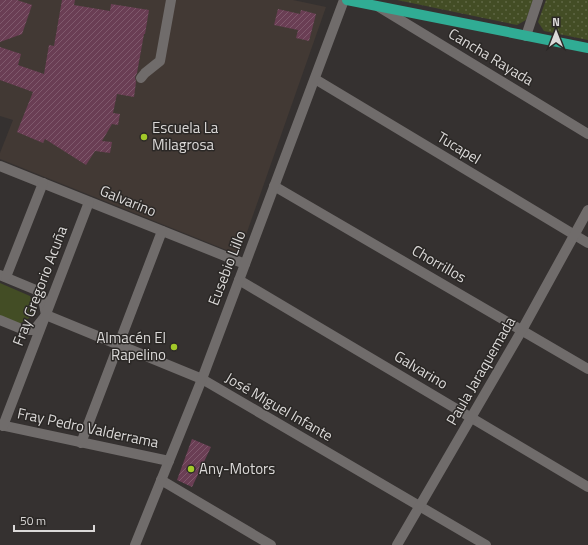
<svg xmlns="http://www.w3.org/2000/svg" width="588" height="545" viewBox="0 0 588 545" font-family="'Titillium Web',sans-serif">
  <defs>
    <pattern id="grass-dots" width="8" height="8" patternUnits="userSpaceOnUse"><rect width="8" height="8" fill="#434d25"/><path d="M2 2h.1M6 6h.1" fill="none" stroke="#5e6644" stroke-width="1.8" stroke-linecap="round"/></pattern>
    <pattern id="building-hatch" width="6" height="6" patternUnits="userSpaceOnUse"><rect width="6" height="6" fill="#6a3e54"/><path d="M-1 1l2-2M0 6l6-6M5 7l2-2" fill="none" stroke="#7f596c"/></pattern>
  </defs>
  <rect width="100%" height="100%" fill="#353130"/>
  <!-- built -->
  <path fill="#423934" d="M0 0H293L326 7 239 255 0 159V153L13 120 0 116Z"/>
  <!-- grass -->
  <g fill="url(#grass-dots)">
    <path d="M397 0H533L526 20 517 25Z"/>
    <path d="M546 0H588V40L544 31 538 22Z"/>
  </g>
  <!-- garden -->
  <path fill="#434d25" d="M0 283 30 296 36 314 19 324 0 316Z"/>
  <!-- building -->
  <g fill="url(#building-hatch)">
    <path d="M0 0H17L32 5 22 34 0 42Z"/>
    <path d="M62 0H75L74 5 110 11 111 4 149 10 145 34H144L137 73 135 77 136 82 134 97 117 94 113 113 120 114 118 125 112 124 102 141 112 142 110 153 95 151 86 165 45 139 43 143 17 132 33 92 0 80V47L21 54 18 65 44 74 49 45 54 46Z"/>
    <path d="M278 9 300 14 301 10 316 14 309 41 296 38 298 30 274 25Z"/>
    <path d="M192 439 211 447 192 487 177 480Z"/>
  </g>
  <g fill="none" stroke-linecap="round" stroke-linejoin="round">
    <!-- minor -->
    <g stroke="#706c6b" stroke-width="10">
      <path d="M379 7 588 134"/>
      <path d="M526 36 538 0"/>
      <path d="M141 78 145 73 160 61 171 0"/>
      <path d="M315 79 588 243"/>
      <path d="M0 166 245 264"/>
      <path d="M274 186 588 369"/>
      <path d="M0 275 36 290 43 299 46 315 34 330H24L0 320"/>
      <path d="M6 277 43 183"/>
      <path d="M239 280 588 487"/>
      <path d="M46 315 202 379 486 545"/>
      <path d="M0 425 169 461"/>
      <path d="M3 426 89 202"/>
      <path d="M81 443 162 231"/>
      <path d="M161 480 271 545"/>
      <path d="M135 545 202 379 344 0"/>
      <path d="M397 545 522 330 588 210"/>
    </g>
    <!-- major -->
    <path stroke="#30ac94" stroke-width="10" d="M347 0 588 48"/>
  </g>
  <!-- markers -->
  <g fill="#a2c929" stroke="#2b2826" stroke-width="1.5">
    <circle cx="144" cy="137" r="4"/>
    <circle cx="174" cy="347" r="4"/>
    <circle cx="191" cy="469" r="4"/>
  </g>
  <g text-anchor="middle" stroke-width="3" stroke-linejoin="round" paint-order="stroke">
    <!-- street labels -->
    <g font-size="15" fill="#dbd9d8" stroke="#2b2826">
      <text transform="translate(491 57) rotate(31)" y="5">Cancha Rayada</text>
      <text transform="translate(459 148) rotate(31)" y="5">Tucapel</text>
      <text transform="translate(128 201) rotate(22)" y="5">Galvarino</text>
      <text transform="translate(439 264) rotate(30)" y="5">Chorrillos</text>
      <text transform="translate(227 268) rotate(-69)" y="5">Eusebio Lillo</text>
      <text transform="translate(40 286) rotate(-69)" y="5">Fray Gregorio Acuña</text>
      <text transform="translate(421 370) rotate(31)" y="5">Galvarino</text>
      <text transform="translate(481 371) rotate(-60)" y="5">Paula Jaraquemada</text>
      <text transform="translate(279 407) rotate(30)" y="5">José Miguel Infante</text>
      <text transform="translate(88 428) rotate(12)" y="5">Fray Pedro Valderrama</text>
    </g>
    <!-- poi labels -->
    <g font-size="15" fill="#dbd9d8" stroke="#2b2826" text-anchor="start">
      <text x="152" y="133">Escuela La<tspan x="152" dy="17">Milagrosa</tspan></text>
      <text x="166" y="343" text-anchor="end">Almacén El<tspan x="166" dy="17">Rapelino</tspan></text>
      <text x="199" y="474">Any-Motors</text>
    </g>
  </g>
  <!-- north arrow -->
  <g transform="translate(556 32)" stroke="#2b2826" stroke-width="3" paint-order="stroke">
  <path d="M0-3L7 15L0 10L-7 15Z" fill="#dbd9d8"/>
  <text y="-6" font-size="11" font-weight="bold" text-anchor="middle" fill="#dbd9d8">N</text>
  </g>
  <!-- scale -->
  <path d="M14 525v6h80v-6" fill="none" stroke="#dbd9d8" stroke-width="2"/>
  <text x="20" y="525" font-size="12" fill="#dbd9d8" stroke="#2b2826" stroke-width="3" paint-order="stroke">50 m</text>
</svg>
